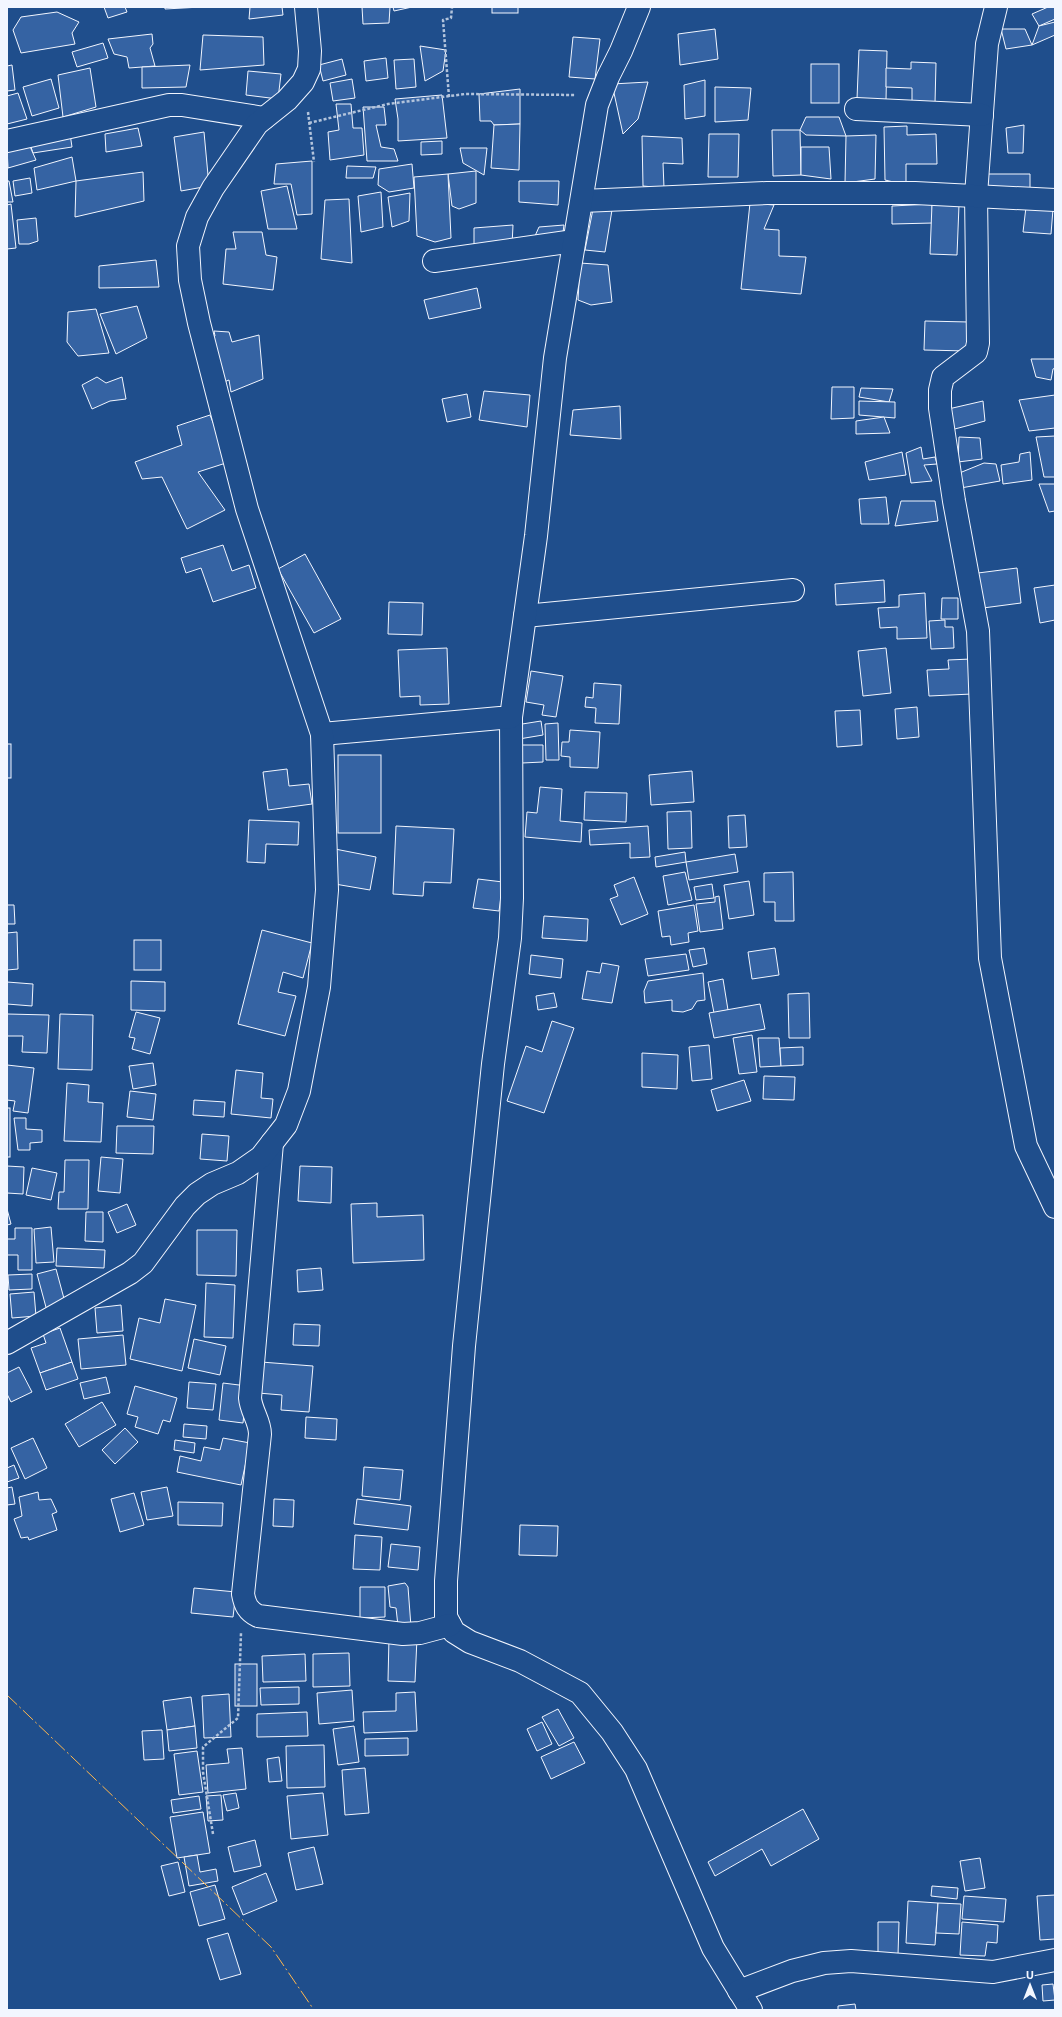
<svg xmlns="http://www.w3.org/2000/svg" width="1062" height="2017" viewBox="0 0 1062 2017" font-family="'Open Sans',sans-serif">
  <rect width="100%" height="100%" fill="#1f4e8c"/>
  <!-- building -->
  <g fill="#3563a3" stroke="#f2f6ff">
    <path d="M104 7H125L127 12 108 18Z"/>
    <path d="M165 7H201L165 9Z"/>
    <path d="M250 7H282L283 15 249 19Z"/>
    <path d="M362 7H390L389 23 363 24Z"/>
    <path d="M393 7H412L394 11Z"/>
    <rect x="492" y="7" width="26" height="6"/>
    <path d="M1048 7H1055V19L1039 26 1032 14Z"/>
    <path d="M57 12 79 22 72 33 75 44 21 53 13 30 21 17Z"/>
    <path d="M1055 22V35L1032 45 1039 26Z"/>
    <path d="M715 29 718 59 680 65 678 34Z"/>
    <path d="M1001 29H1025L1032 45 1006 49Z"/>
    <path d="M152 34 153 44 150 48 155 66 129 68 127 57 114 54 108 39Z"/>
    <path d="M203 35 263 37 264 65 200 70Z"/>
    <path d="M573 37 600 39 595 79 569 77Z"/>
    <path d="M103 43 108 58 77 67 72 52Z"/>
    <path d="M420 46 446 50 443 71 425 81Z"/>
    <path d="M859 50 887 51 886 100 857 99Z"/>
    <path d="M386 58 388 78 366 81 364 61Z"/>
    <path d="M342 59 346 75 323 81 319 65Z"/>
    <path d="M414 59 416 87 396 89 394 60Z"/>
    <path d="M911 62 936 63 935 103 912 102V88L886 87V68L911 69Z"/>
    <rect x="811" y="64" width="28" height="39"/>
    <path d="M12 65 15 90 7 91V66Z"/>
    <path d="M190 65 186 87 142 88V67Z"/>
    <path d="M90 68 96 107 63 117 58 75Z"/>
    <path d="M248 71 281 74 278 99 246 95Z"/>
    <path d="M51 79 59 108 32 116 23 87Z"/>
    <path d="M352 79 355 98 333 101 330 83Z"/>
    <path d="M705 80V116L685 119 684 85Z"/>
    <path d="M648 82 638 119 623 134 612 84Z"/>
    <path d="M715 87 751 88 748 120 715 122Z"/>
    <path d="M520 89V124L494 125 491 121H480L479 94Z"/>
    <path d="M18 93 27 119 7 124V96Z"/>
    <path d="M442 95 447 138 398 141V119L395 99Z"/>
    <path d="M336 104H351L353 128H362L364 155 330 160 328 132 339 130Z"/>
    <path d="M363 107H384L386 125H376L381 147 394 149 398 161H367Z"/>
    <path d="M806 117H839L846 136 806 135 800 130Z"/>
    <path d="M520 124 519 170 491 168 494 125Z"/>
    <path d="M1024 125 1023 153H1008L1006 128Z"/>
    <path d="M907 126V135L936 134 937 164H906V185L885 180 884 127Z"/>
    <path d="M69 127 72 147 33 153 28 138Z"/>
    <path d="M138 128 142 146 106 152 105 134Z"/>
    <path d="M772 130H800L801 175 773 176Z"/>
    <path d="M204 132 209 186 181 191 174 137Z"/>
    <path d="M709 134H739L738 177H708Z"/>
    <path d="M876 135 875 179 845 183 846 136Z"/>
    <path d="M642 136 682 138 683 164 663 163 664 188 643 186Z"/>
    <path d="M442 141V154L421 155V142Z"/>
    <path d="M28 142 36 160 8 168 7 148Z"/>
    <path d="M801 147H829L831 179 801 175Z"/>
    <path d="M460 148H487L484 175 463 163Z"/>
    <path d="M72 157 76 181 37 190 34 168Z"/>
    <path d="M312 161V214L297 215 291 184H274L276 164Z"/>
    <path d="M412 164 414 188 389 192 378 185 379 169Z"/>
    <path d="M347 166 376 167 373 178H346Z"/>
    <path d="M476 171V203L459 209 452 206 448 174Z"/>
    <path d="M143 172 144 201 75 217 76 181Z"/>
    <path d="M448 174 451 238 435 242 417 236 414 177Z"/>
    <path d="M982 174H1030V189L981 188Z"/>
    <path d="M30 178 32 193 15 196 13 181Z"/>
    <path d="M7 181H9L13 202H7Z"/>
    <path d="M519 181H559L558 205 519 202Z"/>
    <path d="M287 186 297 229H268L261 191Z"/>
    <path d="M381 192 383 227 361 232 358 196Z"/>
    <path d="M410 193 409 221 392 227 388 197Z"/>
    <path d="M349 199 352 263 321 259 325 200Z"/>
    <path d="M750 203 774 205 764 229 779 230V256L806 257 801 294 741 289Z"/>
    <path d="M11 204 16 248 7 249V205Z"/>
    <path d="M932 204 933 223 892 224V206Z"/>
    <path d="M932 204 959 205 957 255 930 254Z"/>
    <path d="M1026 207 1053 209 1051 234 1023 232Z"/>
    <path d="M593 209 612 210 605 252 585 250Z"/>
    <path d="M36 218 38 241 29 244H19L17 220Z"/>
    <path d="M513 225 512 246H474V228Z"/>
    <path d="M564 225 562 240 535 236 539 227Z"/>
    <path d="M233 232H262L266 255 277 257 273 290 223 284 226 249H236Z"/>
    <path d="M156 260 159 287 99 288V266Z"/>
    <path d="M580 263 608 265 612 302 591 305 578 300Z"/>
    <path d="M477 288 481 308 429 319 424 300Z"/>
    <path d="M137 306 147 338 116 354 100 314Z"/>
    <path d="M96 309 109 353 78 356 67 342 68 312Z"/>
    <path d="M925 321 969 322 968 351 924 350Z"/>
    <path d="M214 331 229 332 232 342 259 335 263 379 231 392 229 380 224 382 208 341 215 336Z"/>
    <path d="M1031 359H1055V368L1053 369 1051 380 1036 377Z"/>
    <path d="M97 377 106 383 122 377 126 399 110 401 92 409 82 385Z"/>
    <path d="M832 387H854V418L831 419Z"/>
    <path d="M861 388 893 389 889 402 859 397Z"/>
    <path d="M484 391 530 395 527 427 479 420Z"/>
    <path d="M467 394 471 417 447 422 442 399Z"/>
    <path d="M1055 395V428L1029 431 1019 400Z"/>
    <path d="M859 401 895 402V418L859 415Z"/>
    <path d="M983 401 985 421 951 430 944 410Z"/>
    <path d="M620 406 621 439 570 435 573 410Z"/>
    <path d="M210 415 229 462 198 472 225 510 187 529 162 477 142 479 135 462 182 445 177 426Z"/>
    <path d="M884 417 890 433 856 434V421Z"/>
    <path d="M1055 436V477H1044L1036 437Z"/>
    <path d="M959 437 980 438 982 459 958 462Z"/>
    <path d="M921 447 923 459 935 457 937 464 924 465 932 481 911 483 906 453Z"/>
    <path d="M902 452 906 475 869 480 865 462Z"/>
    <path d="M1030 452 1032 480 1003 484 1001 465 1019 462 1020 454Z"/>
    <path d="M984 463 996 464 1000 481 955 489 957 474Z"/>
    <path d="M1039 484H1055V511L1049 512Z"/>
    <path d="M886 497 889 524H861L859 499Z"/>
    <path d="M901 501H935L938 521 895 526Z"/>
    <path d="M223 545 232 571 249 565 256 588 213 602 201 568 186 573 181 558Z"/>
    <path d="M305 554 341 619 314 633 278 569Z"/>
    <path d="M1017 568 1021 603 983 608 978 573Z"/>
    <path d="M884 580 885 602 836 605 835 584Z"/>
    <path d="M1055 585V620L1040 623 1034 588Z"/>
    <path d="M925 593 927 638 897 639V627L880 628 878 608 899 607V595Z"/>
    <path d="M942 598H958V619H941Z"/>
    <path d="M389 602 423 603 422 635 388 634Z"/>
    <path d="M945 620V627H953L954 648 931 649 929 621Z"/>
    <path d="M447 648 449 704 420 705V696L400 697 398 650Z"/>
    <path d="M886 648 891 693 863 696 858 651Z"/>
    <path d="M971 659 972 694 929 696 927 670 949 669 948 660Z"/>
    <path d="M531 671 563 676 556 717 542 715 544 705 526 702Z"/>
    <path d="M594 683 621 685 619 724 595 723 596 708 585 707 586 697 593 698Z"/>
    <path d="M917 707 919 737 897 739 895 709Z"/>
    <path d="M860 710 862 745 837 747 835 711Z"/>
    <path d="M541 721 543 735 519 739 516 725Z"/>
    <path d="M558 723 559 760H546L545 724Z"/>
    <path d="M570 730 600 732 598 768 570 767V757L561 756 562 742H569Z"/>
    <rect x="7" y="744" width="4" height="34"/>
    <path d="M522 745H543V762L522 763Z"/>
    <rect x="338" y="755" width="43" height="78"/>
    <path d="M287 769 289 786 309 784 312 804 268 810 263 772Z"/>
    <path d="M692 771 694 802 651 805 649 775Z"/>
    <path d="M540 787 562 789 560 821 582 823 581 842 525 837 527 812 537 813Z"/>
    <path d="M585 792 627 793 626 822 584 820Z"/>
    <path d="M691 811 692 848 668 849 667 812Z"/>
    <path d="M745 815 747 847 729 848 728 816Z"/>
    <path d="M249 820 299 822 298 845 266 844 265 863 247 862Z"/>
    <path d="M396 826 454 829 451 883 424 882 423 896 393 894Z"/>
    <path d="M648 826 650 857 630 858V843L590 845 589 830Z"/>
    <path d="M335 849 376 857 370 890 329 883Z"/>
    <path d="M685 852 686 862 656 867 655 857Z"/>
    <path d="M735 854 738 872 689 880 686 862Z"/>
    <path d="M685 872 692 900 668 905 663 876Z"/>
    <path d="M793 872 794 921H775V902H764V873Z"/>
    <path d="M634 877 648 914 621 925 610 899 618 896 614 885Z"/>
    <path d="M478 879 503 882 499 911 473 908Z"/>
    <path d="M749 881 754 915 729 919 724 885Z"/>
    <path d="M712 884 714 898 696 900 694 887Z"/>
    <path d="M719 896 723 929 700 932 696 904 715 902V897Z"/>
    <path d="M7 905H14L15 924H7Z"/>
    <path d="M694 905 698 931 688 933 689 942 671 945 670 936 662 937 658 911Z"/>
    <path d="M544 916 588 919 587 941 542 938Z"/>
    <path d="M262 930 312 943 303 978 283 972 278 992 296 996 285 1036 238 1024Z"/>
    <path d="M17 932 18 969 7 970V933Z"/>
    <rect x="134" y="940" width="27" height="30"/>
    <path d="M704 948 707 964 693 967 689 950Z"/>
    <path d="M775 948 779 975 752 979 748 952Z"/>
    <path d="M686 954 689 970 648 976 645 959Z"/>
    <path d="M531 955 563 959 561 978 529 974Z"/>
    <path d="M602 963 619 966 612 1003 582 999 587 971 600 973Z"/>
    <path d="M703 973 705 1000 697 1001 692 1009 683 1012 672 1011V1000L645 1003 644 991 648 981Z"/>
    <path d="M723 979 728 1010 714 1013 708 982Z"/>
    <path d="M131 981 165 982V1011L131 1010Z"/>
    <path d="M7 982 33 984 32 1006 7 1004Z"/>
    <path d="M554 993 557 1007 538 1010 536 996Z"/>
    <path d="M809 993 810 1038H789L788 994Z"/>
    <path d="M760 1004 765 1029 714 1038 709 1013Z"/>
    <path d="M136 1012 160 1018 150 1054 132 1049 135 1038 129 1037Z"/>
    <path d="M7 1014 49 1015 47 1053 22 1052 23 1036H7Z"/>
    <path d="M60 1014 93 1015 92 1070 58 1069Z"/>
    <path d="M552 1021 574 1028 544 1113 507 1101 526 1046 542 1052Z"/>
    <path d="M752 1035 757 1072 739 1074 733 1038Z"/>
    <path d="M758 1038H779L781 1066 760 1067Z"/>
    <path d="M709 1045 712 1079 692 1081 689 1047Z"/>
    <path d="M803 1047V1065L781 1066 780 1048Z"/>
    <path d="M642 1053 678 1055 677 1089 642 1087Z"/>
    <path d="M153 1063 156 1085 133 1089 129 1066Z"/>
    <path d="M7 1065 34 1068 28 1113 13 1111 15 1101 7 1100Z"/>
    <path d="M236 1070 263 1073 261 1098 273 1099 271 1118 231 1114Z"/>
    <path d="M764 1076 795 1077 794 1100 763 1099Z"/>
    <path d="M744 1080 751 1101 717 1111 711 1090Z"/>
    <path d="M67 1083 89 1085 88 1102 103 1103 101 1142 64 1141Z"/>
    <path d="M130 1091 156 1094 153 1120 127 1117Z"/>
    <path d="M194 1100 225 1102 224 1117 193 1115Z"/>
    <rect x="7" y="1108" width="3" height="49"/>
    <path d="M14 1118H26V1129L42 1130V1142L30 1143V1150H18Z"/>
    <path d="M117 1126H154L153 1154 116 1153Z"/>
    <path d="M202 1134 229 1136 227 1161 200 1159Z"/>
    <path d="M101 1157 123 1159 120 1193 98 1191Z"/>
    <path d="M65 1160H89L88 1209H58L59 1192H64Z"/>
    <path d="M7 1166 24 1167 23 1194 7 1193Z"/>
    <path d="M300 1166 332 1167 331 1203 298 1201Z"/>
    <path d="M32 1168 57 1173 51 1200 26 1195Z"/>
    <path d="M377 1203V1217L423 1215 424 1260 353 1263 351 1204Z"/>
    <path d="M127 1204 136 1225 117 1233 108 1212Z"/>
    <path d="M7 1209 11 1224 7 1225Z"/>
    <path d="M86 1212H103V1242L85 1241Z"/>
    <path d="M51 1227 54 1262 36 1263 34 1229Z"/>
    <path d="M15 1228H32V1270H18V1255H7V1239H15Z"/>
    <path d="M197 1230H237L236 1276 197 1275Z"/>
    <path d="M57 1248 105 1250 104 1268 56 1266Z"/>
    <path d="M321 1268 323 1290 298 1292 297 1270Z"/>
    <path d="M56 1269 66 1306 47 1311 37 1274Z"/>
    <path d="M32 1274V1289L9 1290 8 1275Z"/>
    <path d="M206 1283 235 1285 233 1338 204 1337Z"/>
    <path d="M34 1292 36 1316 12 1318 10 1294Z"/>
    <path d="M165 1299 196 1305 182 1371 130 1359 139 1318 160 1323Z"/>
    <path d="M121 1305 123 1331 97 1333 95 1308Z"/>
    <path d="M294 1324 320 1325 319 1346 293 1345Z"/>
    <path d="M60 1328 72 1362 40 1373 31 1348 46 1343 43 1334Z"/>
    <path d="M123 1335 126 1365 81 1369 78 1339Z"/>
    <path d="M194 1339 226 1346 220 1375 188 1368Z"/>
    <path d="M72 1362 78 1379 46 1390 40 1373Z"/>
    <path d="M261 1362 313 1366 309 1412 281 1410 282 1395 258 1393Z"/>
    <path d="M19 1367 32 1392 11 1402 7 1394V1373Z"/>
    <path d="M106 1377 110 1393 84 1399 80 1383Z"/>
    <path d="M189 1382 216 1384 213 1410 187 1408Z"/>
    <path d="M223 1383 247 1386 243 1423 219 1420Z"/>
    <path d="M135 1386 177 1398 170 1422 163 1420 158 1434 135 1427 138 1417 127 1414Z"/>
    <path d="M102 1402 116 1425 79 1447 65 1424Z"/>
    <path d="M306 1417 337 1419 336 1440 305 1438Z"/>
    <path d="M184 1424 207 1426 206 1439 183 1437Z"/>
    <path d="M125 1428 138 1442 115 1464 102 1450Z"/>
    <path d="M33 1438 47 1468 25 1479 11 1448Z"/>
    <path d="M223 1438 250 1443 241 1485 177 1472 180 1456 201 1461 204 1447 220 1450Z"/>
    <path d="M175 1440 195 1443 194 1453 174 1450Z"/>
    <path d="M14 1465 19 1478 7 1482V1468Z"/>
    <path d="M364 1467 403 1470 400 1500 362 1496Z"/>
    <path d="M12 1487 15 1504 7 1505V1488Z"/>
    <path d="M167 1487 173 1516 147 1520 141 1492Z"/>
    <path d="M38 1492 39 1500 51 1499 57 1512 52 1514 57 1530 29 1540 28 1537 21 1538 14 1519 22 1516 19 1497Z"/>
    <path d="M134 1493 144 1525 120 1532 111 1499Z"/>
    <path d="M274 1499 294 1500 293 1527 273 1526Z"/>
    <path d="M357 1499 411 1506 408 1530 354 1524Z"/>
    <path d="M178 1502 223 1503 222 1526 178 1525Z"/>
    <path d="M520 1525 558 1526 557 1556 519 1555Z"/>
    <path d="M355 1535 382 1537 380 1570 353 1569Z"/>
    <path d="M391 1544 420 1547 418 1570 388 1567Z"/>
    <path d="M405 1583 408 1587 411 1627 398 1626 396 1608 390 1607 388 1586Z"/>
    <path d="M360 1587H385V1617L360 1618Z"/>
    <path d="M194 1588 236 1592 233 1617 191 1613Z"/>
    <path d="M389 1637 417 1638 415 1682 388 1681Z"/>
    <path d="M349 1653 350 1686 313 1687V1654Z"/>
    <path d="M305 1654 306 1681 263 1682 262 1656Z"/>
    <rect x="235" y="1664" width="22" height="42"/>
    <path d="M299 1687V1704L261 1705 260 1688Z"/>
    <path d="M352 1690 354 1721 319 1724 317 1693Z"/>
    <path d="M415 1692 417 1731 364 1733 363 1712 396 1711V1693Z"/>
    <path d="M229 1694 231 1737 204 1738 202 1696Z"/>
    <path d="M191 1697 195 1726 167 1730 163 1701Z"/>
    <path d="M558 1709 574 1738 559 1746 542 1717Z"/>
    <path d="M307 1712 308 1736 257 1737V1714Z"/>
    <path d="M542 1722 552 1744 537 1751 527 1729Z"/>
    <path d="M195 1726 197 1748 169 1751 167 1730Z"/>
    <path d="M354 1726 359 1762 338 1765 333 1729Z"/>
    <path d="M162 1730 164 1759 144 1760 142 1731Z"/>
    <path d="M408 1738V1755L365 1756V1739Z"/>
    <path d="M574 1742 585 1763 551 1779 541 1757Z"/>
    <path d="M324 1745 325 1787 287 1788 286 1746Z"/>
    <path d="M242 1748 246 1789 208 1793 206 1765 229 1763 227 1749Z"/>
    <path d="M197 1751 203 1792 179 1795 174 1754Z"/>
    <path d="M279 1757 282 1781 269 1782 267 1759Z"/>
    <path d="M365 1768 369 1813 345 1815 342 1770Z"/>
    <path d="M236 1793 239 1808 227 1811 223 1795Z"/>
    <path d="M323 1793 328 1835 291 1839 287 1796Z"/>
    <path d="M221 1795 223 1820 208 1821 206 1796Z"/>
    <path d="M199 1796 201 1809 173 1813 171 1800Z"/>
    <path d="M803 1809 819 1839 771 1866 762 1849 715 1876 708 1862Z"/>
    <path d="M203 1812 210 1853 177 1858 170 1817Z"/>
    <path d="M255 1840 261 1866 234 1872 228 1847Z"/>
    <path d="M314 1847 323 1884 296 1890 288 1853Z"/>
    <path d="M197 1855 200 1872 216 1869 218 1881 189 1886 184 1857Z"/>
    <path d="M980 1858 985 1888 965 1891 960 1861Z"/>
    <path d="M178 1862 185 1892 169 1896 161 1866Z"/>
    <path d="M266 1873 277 1901 243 1915 232 1887Z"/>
    <path d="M215 1885 225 1919 199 1926 190 1892Z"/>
    <path d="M932 1886 958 1888 957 1899 931 1896Z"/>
    <path d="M1055 1895V1939L1040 1940 1037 1896Z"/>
    <path d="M964 1896 1006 1899 1004 1922 962 1919Z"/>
    <path d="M908 1901 938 1903 935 1945 906 1943Z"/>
    <path d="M938 1903 961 1904 959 1934 936 1933Z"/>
    <path d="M878 1922H899L898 1955H878Z"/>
    <path d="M962 1922 998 1925 997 1943 987 1942 985 1956 960 1955Z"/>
    <path d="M228 1933 241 1974 220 1980 207 1939Z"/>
    <path d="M1053 1984 1055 2000 1043 2001 1042 1985Z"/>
    <path d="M855 2004 856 2010H838V2006Z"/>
  </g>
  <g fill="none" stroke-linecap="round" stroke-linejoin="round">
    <!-- minor casing -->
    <g stroke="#f2f6ff" stroke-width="24">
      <g id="minor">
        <path d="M996 7 987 44 976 195 978 343 976 352 943 377 940 390V408L954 501 978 631 990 958 1026 1146 1055 1207"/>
        <path d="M856 109 982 115"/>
        <path d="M7 141 169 105H182L264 118"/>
        <path d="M582 201 767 193H915L1055 200"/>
        <path d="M434 261 574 241"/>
        <path d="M525 616 793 590"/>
        <path d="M511 717 512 898 510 938 493 1064 464 1346 446 1581V1617L454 1632 470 1642 520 1661 580 1693 612 1732 636 1769 713 1948 751 2010"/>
        <path d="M322 734 511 717 536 536 555 358 597 105 608 77 621 51 639 7"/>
        <path d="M272 1143 250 1398C251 1411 260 1421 260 1434L243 1594C245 1605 248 1611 258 1616L403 1634 420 1633 450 1625"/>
        <path d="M7 1343 130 1273 143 1263 185 1206 197 1194 212 1184 238 1173 261 1157 286 1125 299 1091 319 987 327 890 322 734 247 509 199 323 190 280 188 246 197 217 213 188 257 124 287 100 303 82 309 69 310 51 306 7"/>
        <path d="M739 1991 792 1971 824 1963 851 1961 993 1972 1055 1960"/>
      </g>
    </g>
    <!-- path -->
    <g stroke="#b3c4dc" stroke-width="2.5" stroke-dasharray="3 2" stroke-linecap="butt">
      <path d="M449 97 443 20 451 18 452 7"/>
      <path d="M308 112 314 162"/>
      <path d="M309 123 388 104 465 94 576 95"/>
      <path d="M213 1834 203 1772V1747L238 1718 241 1633"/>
    </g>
    <!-- minor -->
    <use href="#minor" stroke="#1f4e8c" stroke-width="22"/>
    <!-- power -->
    <path stroke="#ffb74d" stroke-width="1" stroke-dasharray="14 3 2 3" stroke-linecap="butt" d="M7 1695 271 1947 314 2010"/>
  </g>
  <!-- border -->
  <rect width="1062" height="2017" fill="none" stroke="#f2f6ff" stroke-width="16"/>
  <!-- north arrow -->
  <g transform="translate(1030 1985)" stroke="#1f4e8c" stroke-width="3" paint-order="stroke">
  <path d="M0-3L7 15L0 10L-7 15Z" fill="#f2f6ff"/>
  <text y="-6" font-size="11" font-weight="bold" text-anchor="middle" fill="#f2f6ff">U</text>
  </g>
</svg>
